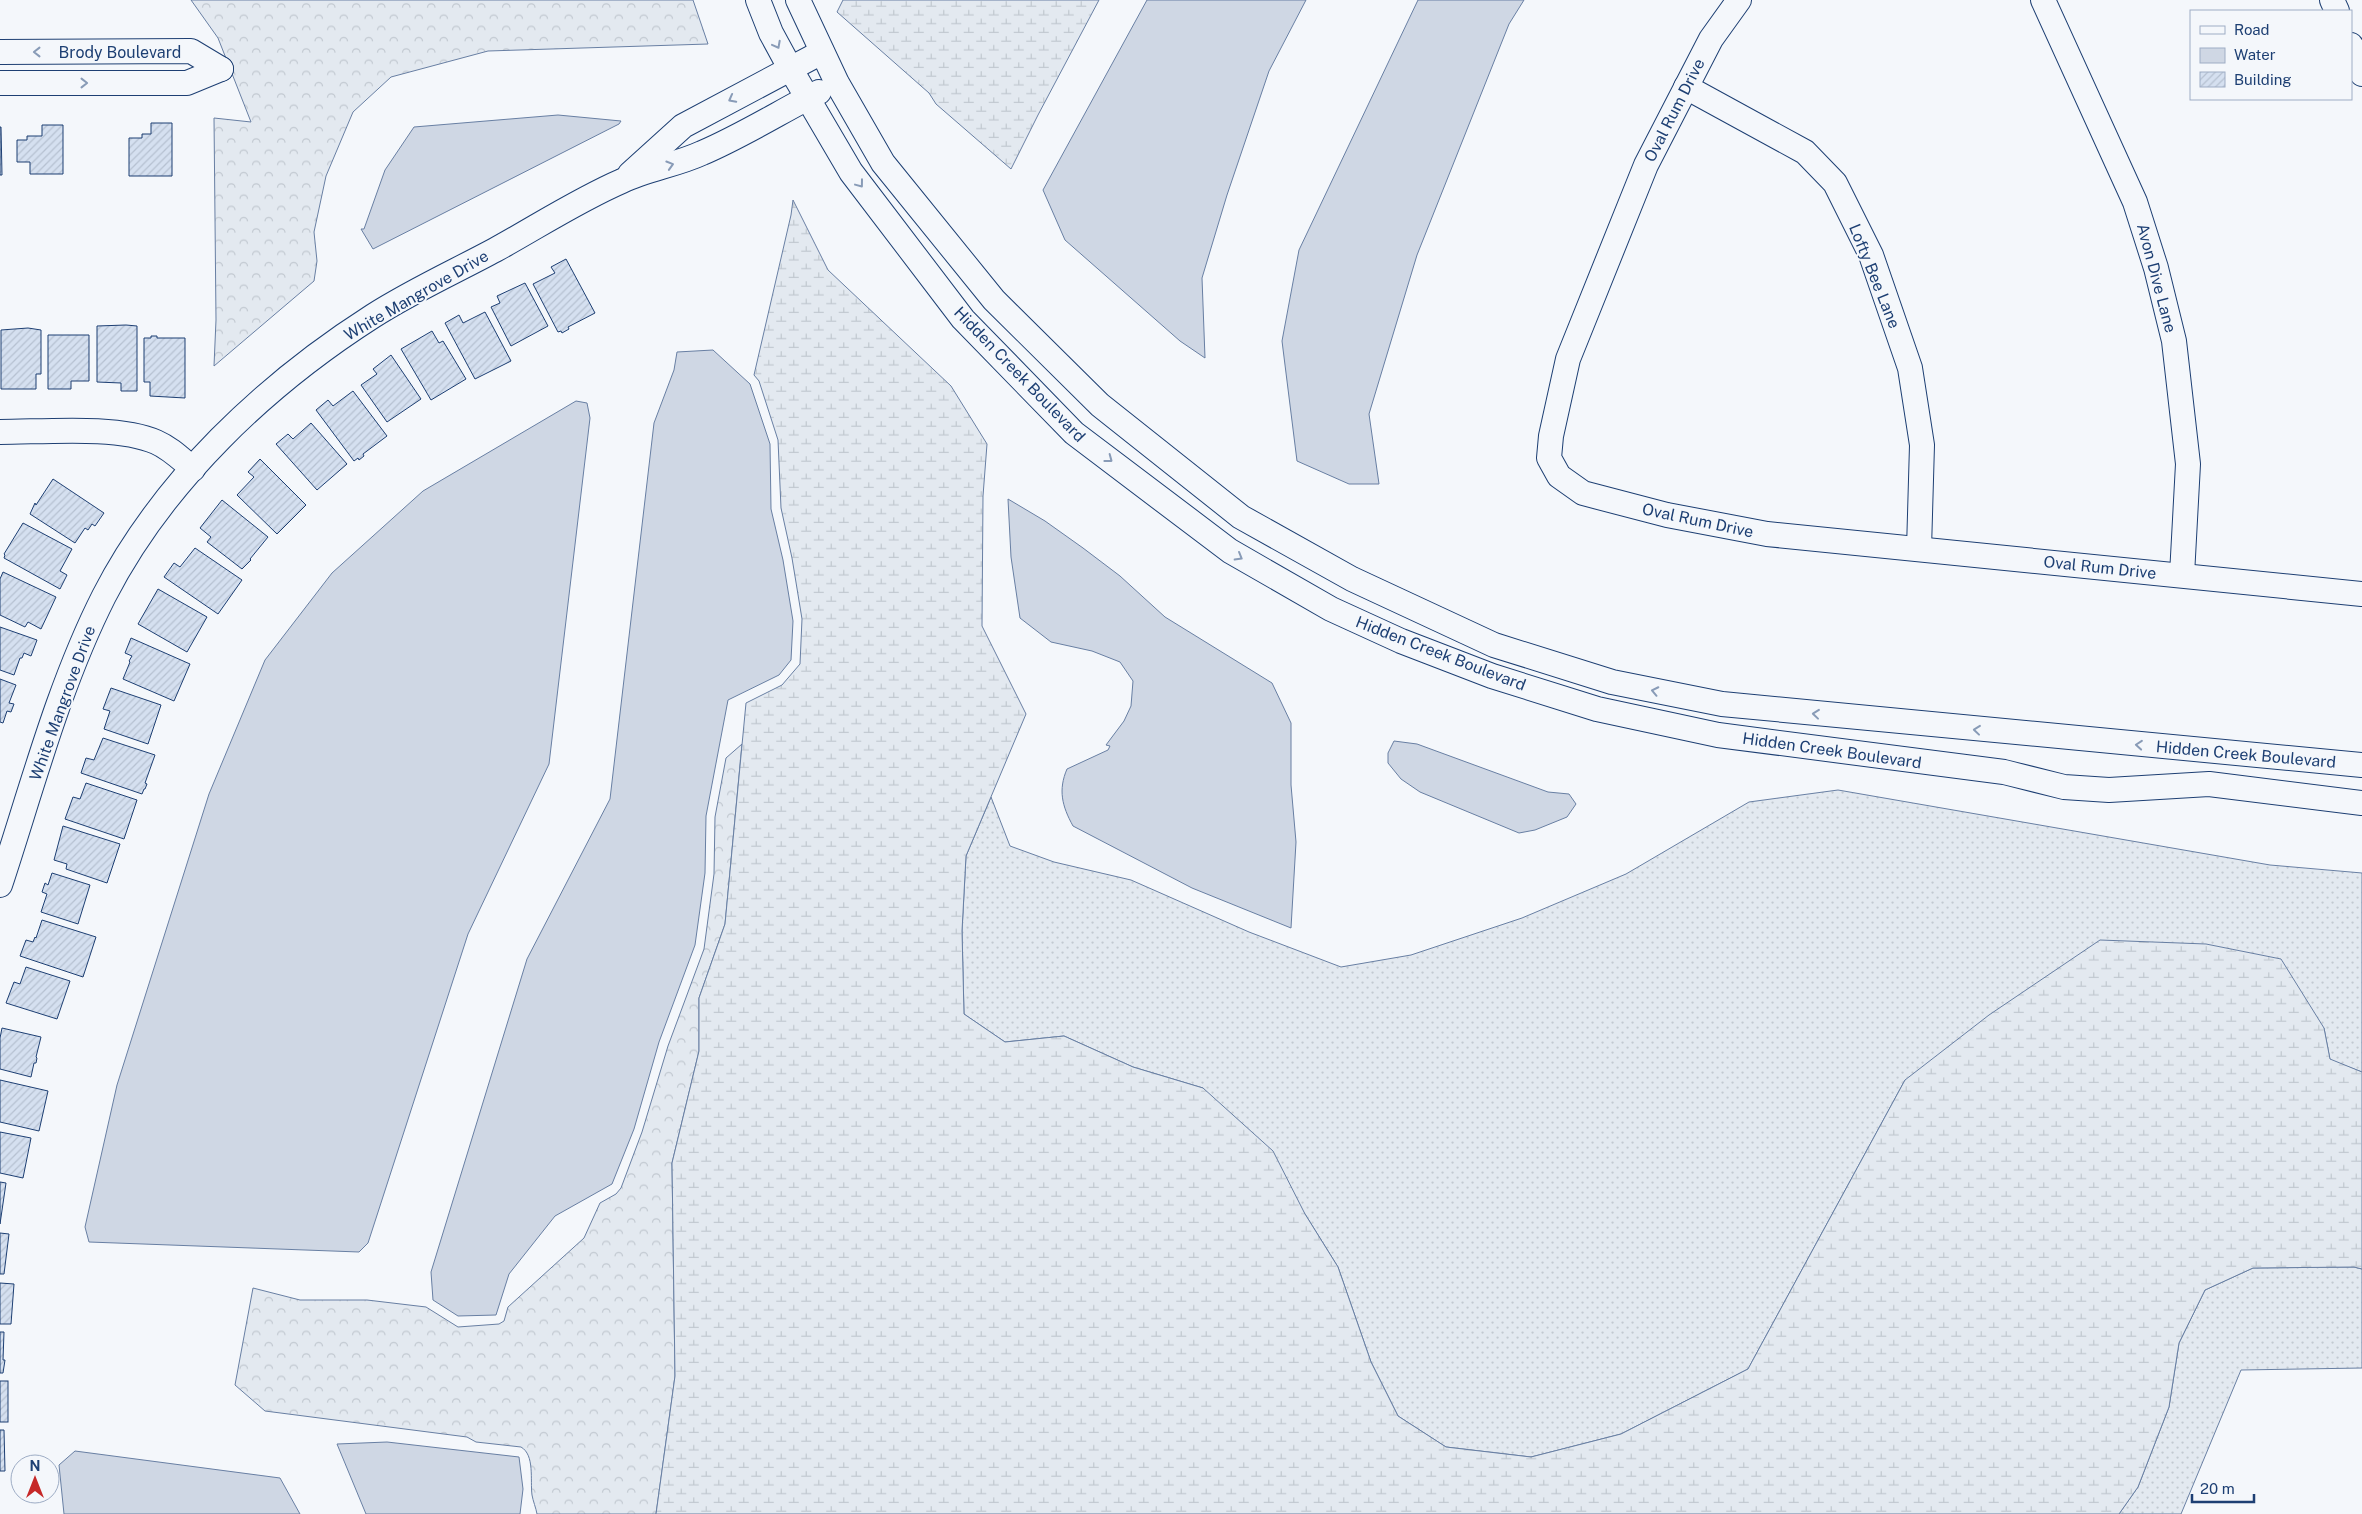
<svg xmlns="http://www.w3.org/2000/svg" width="2362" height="1514" viewBox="0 0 2362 1514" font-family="'Public Sans',sans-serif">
  <defs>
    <pattern id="grass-dots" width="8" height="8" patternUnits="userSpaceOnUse" patternTransform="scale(1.25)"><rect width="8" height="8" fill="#e3e9f0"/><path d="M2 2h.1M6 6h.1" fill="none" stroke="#c2c9d1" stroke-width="1.8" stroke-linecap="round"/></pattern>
    <pattern id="forest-crowns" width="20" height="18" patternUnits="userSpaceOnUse" patternTransform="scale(1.25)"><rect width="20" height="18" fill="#e3e9f0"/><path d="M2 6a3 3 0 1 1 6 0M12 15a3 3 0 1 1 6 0" fill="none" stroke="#c2c9d1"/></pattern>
    <pattern id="wetland-marsh" width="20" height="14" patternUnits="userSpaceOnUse" patternTransform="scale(1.25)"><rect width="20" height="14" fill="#e3e9f0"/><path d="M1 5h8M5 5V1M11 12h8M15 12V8" fill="none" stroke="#c2c9d1"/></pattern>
    <pattern id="building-hatch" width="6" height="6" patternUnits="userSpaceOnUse" patternTransform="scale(1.25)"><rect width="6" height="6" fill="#d5e0f0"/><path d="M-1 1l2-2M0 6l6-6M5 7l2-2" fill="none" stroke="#b6c1d1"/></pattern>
  </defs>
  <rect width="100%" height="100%" fill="#f4f7fb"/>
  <!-- grass -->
  <g fill="url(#grass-dots)" stroke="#687fa3">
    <path d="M1838 790 2270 865 2362 873V1072L2330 1060 2324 1028 1905 1080 1748 1369 1621 1434 1531 1457 1446 1447 1398 1416 1371 1362 1338 1267 1305 1214 1203 1088 1133 1067 1064 1036 1005 1042 964 1014 962 931 966 856 991 797 1010 846 1054 862 1131 880 1249 932 1341 967 1411 955 1522 918 1626 874 1749 802Z"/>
    <path d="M2354 1267 2362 1269V1368L2241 1370 2181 1514H2119L2138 1487 2169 1407 2179 1343 2205 1290 2253 1268Z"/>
  </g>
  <!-- forest -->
  <g fill="url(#forest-crowns)" stroke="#687fa3">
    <path d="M191 0H693L708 44 488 51 391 77 353 112 326 176 314 232 317 261 314 281 214 366 216 320 214 118 251 122 218 38Z"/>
    <path d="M742 744 725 924 699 998V1051L672 1163 675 1376 656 1514H537C536 1508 533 1501 532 1495 530 1480 535 1455 521 1447L476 1442 467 1437 265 1411 235 1385 253 1288 300 1300H367L426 1307 458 1327 499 1324 504 1321 508 1307 584 1238 600 1203 616 1194 621 1188 642 1132 668 1046 704 949 714 874 715 817 726 758Z"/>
  </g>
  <!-- wetland -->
  <g fill="url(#wetland-marsh)" stroke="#687fa3">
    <path d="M843 0H1099L1038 115 1011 169 936 104 929 93 837 12Z"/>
    <path d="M793 200 828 270 951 386 987 444 983 496 982 626 1026 714 966 856 962 931 964 1014 1005 1042 1064 1036 1133 1067 1203 1088 1273 1151 1305 1214 1338 1267 1371 1362 1398 1416 1446 1447 1531 1457 1621 1434 1748 1369 1905 1080 1989 1015 2100 940 2206 944 2281 959 2324 1028 2330 1059 2362 1072V1269L2354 1267 2253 1268 2205 1290 2179 1343 2169 1407 2138 1487 2119 1514H656L675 1376 672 1163 699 1051V998L725 924 746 703 782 685 800 664 802 619 792 558 781 508 778 440 759 381 754 375 791 215Z"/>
  </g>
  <!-- water -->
  <g fill="#cfd7e4" stroke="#687fa3">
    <path d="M1147 0H1306L1269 71 1227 195 1202 278 1205 358 1180 341 1065 240 1043 190Z"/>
    <path d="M1418 0H1524L1509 24 1417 255 1369 414 1379 484H1349L1297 461 1282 341 1299 250Z"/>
    <path d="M558 115 621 121 619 124 373 249 361 229H364L385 170 414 127Z"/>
    <path d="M713 350 750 384 770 444 771 509 783 560 793 621 791 660 779 675 728 700 706 816 705 873 695 945 659 1042 634 1129 612 1184 555 1216 509 1274 496 1315 458 1316 433 1300 431 1272 527 959 610 799 654 423 674 370 677 352Z"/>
    <path d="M576 401 587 403 590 418 549 764 468 934 368 1243 359 1252 89 1242 85 1227 117 1085 209 794 265 660 332 573 423 491Z"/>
    <path d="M1008 499 1045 521 1083 548 1120 576 1165 617 1272 683 1291 723V785L1296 842 1291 928 1192 888 1073 826C1062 806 1058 790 1067 769L1108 750 1110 746 1106 745 1124 721 1131 706 1133 681 1120 662 1092 651 1051 642 1020 618 1011 557Z"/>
    <path d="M1394 741 1417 744 1548 792 1569 794 1576 804 1567 817 1535 830 1519 833 1420 792 1401 779 1388 763V753Z"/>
    <path d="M387 1442 519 1457 523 1489 520 1514H366L337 1444Z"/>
    <path d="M75 1451 280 1478 300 1514H64L59 1465Z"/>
  </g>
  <!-- building -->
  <g fill="url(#building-hatch)" stroke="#1d3f73">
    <path d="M151 123H172V176H129V138H142V134H151Z"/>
    <path d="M42 125H63V174H30V162H17V140H27V136H42Z"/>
    <path d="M0 127H1L2 175H0Z"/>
    <path d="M566 259 595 313 568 327 569 329 562 333 561 331 558 332 533 284 555 273 551 267Z"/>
    <path d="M525 283 548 326 511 346 491 307 500 303 497 296Z"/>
    <path d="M485 312 511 361 475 379 445 323 459 315 463 323Z"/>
    <path d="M126 325 137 326V391H121V383L97 382V326Z"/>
    <path d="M28 328 41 330V374H36V389H1V330Z"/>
    <path d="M432 331 439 343 443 341 466 379 431 400 401 349Z"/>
    <path d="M48 335H89V381H71V389H48Z"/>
    <path d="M151 336H157V338H185V398L150 396V382H144V338H151Z"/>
    <path d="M391 355 421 399 387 422 361 385 377 374 373 369Z"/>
    <path d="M353 391 387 436 363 454 364 456 359 460 358 458 354 461 316 410 328 400 333 406Z"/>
    <path d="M311 423 347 464 317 490 276 444 288 434 293 439Z"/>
    <path d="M260 459 306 505 277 534 237 495 254 477 248 472Z"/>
    <path d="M53 479 104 513 95 526 92 524 88 530 85 528 75 543 30 514 35 503 36 505Z"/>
    <path d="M222 500 268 537 250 559 251 560 242 569 207 542 211 537 200 528Z"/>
    <path d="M23 523 72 549 60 571 67 575 60 589 4 558 5 555 4 554Z"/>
    <path d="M195 548 242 580 218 614 164 577 174 563 180 567Z"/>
    <path d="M3 572 56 597 41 629 28 622 25 627 0 615V579Z"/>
    <path d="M158 589 207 617 187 652 138 624Z"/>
    <path d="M0 627 37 640 31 656 24 653 22 658H20L14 675 0 670Z"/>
    <path d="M131 638 190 664 174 701 123 679 130 662 129 661 132 656 125 653Z"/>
    <path d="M0 679 16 685 9 703 14 704 11 712 7 711 3 723 0 722Z"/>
    <path d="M111 688 161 705 148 744 104 729 110 711 103 709Z"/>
    <path d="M103 738 155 755 145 783 147 784 145 789H144L142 794 81 773 86 758 94 760Z"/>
    <path d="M86 783 137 800 124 839 65 819 73 797 80 799Z"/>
    <path d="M63 826 120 844 107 883 66 869 67 864 54 860Z"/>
    <path d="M52 873 90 885 78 924 41 912 47 894 42 892 45 883 48 885Z"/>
    <path d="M42 920 96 937 83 977 20 956 26 940 33 942 35 937 36 938Z"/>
    <path d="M26 967 70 981 57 1019 6 1003 14 982 20 984Z"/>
    <path d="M2 1028 41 1037 36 1057 37 1058 36 1063H34L31 1077 0 1069V1038Z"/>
    <path d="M0 1080 48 1091 39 1131 0 1122Z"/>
    <path d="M0 1132 31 1138 23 1178 0 1173Z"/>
    <path d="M0 1182 6 1183 0 1224Z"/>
    <path d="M0 1233 9 1234 4 1274H0Z"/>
    <path d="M0 1283 14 1284 11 1324H0Z"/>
    <path d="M0 1332H4L3 1360H5L3 1373H0Z"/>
    <rect x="0" y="1381" width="8" height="41"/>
    <path d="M0 1430H4L5 1471H0Z"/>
  </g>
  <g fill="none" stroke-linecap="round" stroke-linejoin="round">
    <!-- minor casing -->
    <g stroke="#1d3f73" stroke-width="26">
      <g id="minor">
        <path d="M758 0 771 33 790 68 851 172 963 319 1074 433 1230 551 1331 609 1401 641 1492 676 1597 709 1718 735 2004 772 2064 787 2109 790 2209 784 2362 803"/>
        <path d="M798 0 837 83 883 163 994 300 1100 405 1241 517 1352 579 1494 645 1612 682 1722 704 2362 765"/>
        <path d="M1739 0 1711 39 1646 165 1568 359 1551 436 1549 458 1559 476 1583 493 1667 515 1767 534 2362 594"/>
        <path d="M2043 0 2135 202 2156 268 2174 341 2188 464 2182 575"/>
        <path d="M2332 0 2337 11"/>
        <path d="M2351 45 2362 74"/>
        <path d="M0 52 191 51 221 69"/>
        <path d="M0 83H187L221 69"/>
        <path d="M1686 87 1805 152 1835 183 1871 255 1910 368 1922 445 1919 549"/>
        <path d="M630 174 683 126 822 52"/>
        <path d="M0 432C43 432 118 425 156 442 170 448 181 459 193 469"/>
        <path d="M0 885C32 788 58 687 104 596 163 481 265 385 373 316 412 291 454 272 495 250 537 227 578 200 622 181 647 169 676 165 702 153 742 136 780 112 819 92"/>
      </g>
    </g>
    <!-- minor -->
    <use href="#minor" stroke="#f4f7fb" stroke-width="24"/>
  </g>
  <!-- one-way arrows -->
  <defs><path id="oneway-chevron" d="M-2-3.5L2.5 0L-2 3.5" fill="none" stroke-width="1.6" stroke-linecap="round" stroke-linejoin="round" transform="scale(1.25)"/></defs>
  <g stroke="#889bb7">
    <use href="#oneway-chevron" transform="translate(777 45) rotate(62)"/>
    <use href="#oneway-chevron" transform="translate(37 52) rotate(180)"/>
    <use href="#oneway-chevron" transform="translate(84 83)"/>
    <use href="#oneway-chevron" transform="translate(732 99) rotate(152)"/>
    <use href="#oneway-chevron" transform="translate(670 165) rotate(-17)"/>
    <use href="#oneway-chevron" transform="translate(860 184) rotate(53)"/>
    <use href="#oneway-chevron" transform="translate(1109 459) rotate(37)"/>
    <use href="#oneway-chevron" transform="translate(1239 557) rotate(30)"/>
    <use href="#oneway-chevron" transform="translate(1655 691) rotate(-168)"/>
    <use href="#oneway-chevron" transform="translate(1816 714) rotate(-174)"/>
    <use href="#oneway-chevron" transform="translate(1977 730) rotate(-174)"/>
    <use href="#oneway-chevron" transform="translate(2139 745) rotate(-175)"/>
  </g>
  <g text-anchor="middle" stroke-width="4" stroke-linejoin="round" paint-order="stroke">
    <!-- street labels -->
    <g font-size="16" fill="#1d3f73" stroke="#f4f7fb">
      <text x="120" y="58">Brody Boulevard</text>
      <text transform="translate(1674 110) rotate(-63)" y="6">Oval Rum Drive</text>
      <text transform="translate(1875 276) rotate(68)" y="6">Lofty Bee Lane</text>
      <text transform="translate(2157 278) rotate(75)" y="6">Avon Dive Lane</text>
      <text transform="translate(416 295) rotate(-30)" y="6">White Mangrove Drive</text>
      <text transform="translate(1020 374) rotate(46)" y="6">Hidden Creek Boulevard</text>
      <text transform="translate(1698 520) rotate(12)" y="6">Oval Rum Drive</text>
      <text transform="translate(2100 567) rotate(6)" y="6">Oval Rum Drive</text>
      <text transform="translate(1441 653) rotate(21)" y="6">Hidden Creek Boulevard</text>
      <text transform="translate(62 703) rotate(-70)" y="6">White Mangrove Drive</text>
      <text transform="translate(1832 750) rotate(8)" y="6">Hidden Creek Boulevard</text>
      <text transform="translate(2246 754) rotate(5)" y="6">Hidden Creek Boulevard</text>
    </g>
  </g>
  <!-- legend -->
  <rect x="2190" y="10" width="162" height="90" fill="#f4f7fb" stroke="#9eadc5"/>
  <rect x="2200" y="26" width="25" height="8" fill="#f4f7fb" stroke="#9eadc5"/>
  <text x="2234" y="35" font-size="15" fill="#1d3f73">Road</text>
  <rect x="2200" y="48" width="25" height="15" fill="#cfd7e4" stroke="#9eadc5"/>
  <text x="2234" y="60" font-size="15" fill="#1d3f73">Water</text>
  <rect x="2200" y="72" width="25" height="15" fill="url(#building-hatch)" stroke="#9eadc5"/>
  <text x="2234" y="85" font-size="15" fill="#1d3f73">Building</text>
  <!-- north arrow -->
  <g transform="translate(35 1479)"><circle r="24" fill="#f4f7fb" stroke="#9eadc5"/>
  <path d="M0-4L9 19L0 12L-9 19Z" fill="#c62828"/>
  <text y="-8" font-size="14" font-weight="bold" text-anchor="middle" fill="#1d3f73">N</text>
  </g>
  <!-- scale -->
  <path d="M2192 1494v8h62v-8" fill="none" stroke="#1d3f73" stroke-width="2.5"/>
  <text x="2200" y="1494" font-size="15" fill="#1d3f73" stroke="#f4f7fb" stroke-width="4" paint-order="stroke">20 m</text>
</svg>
